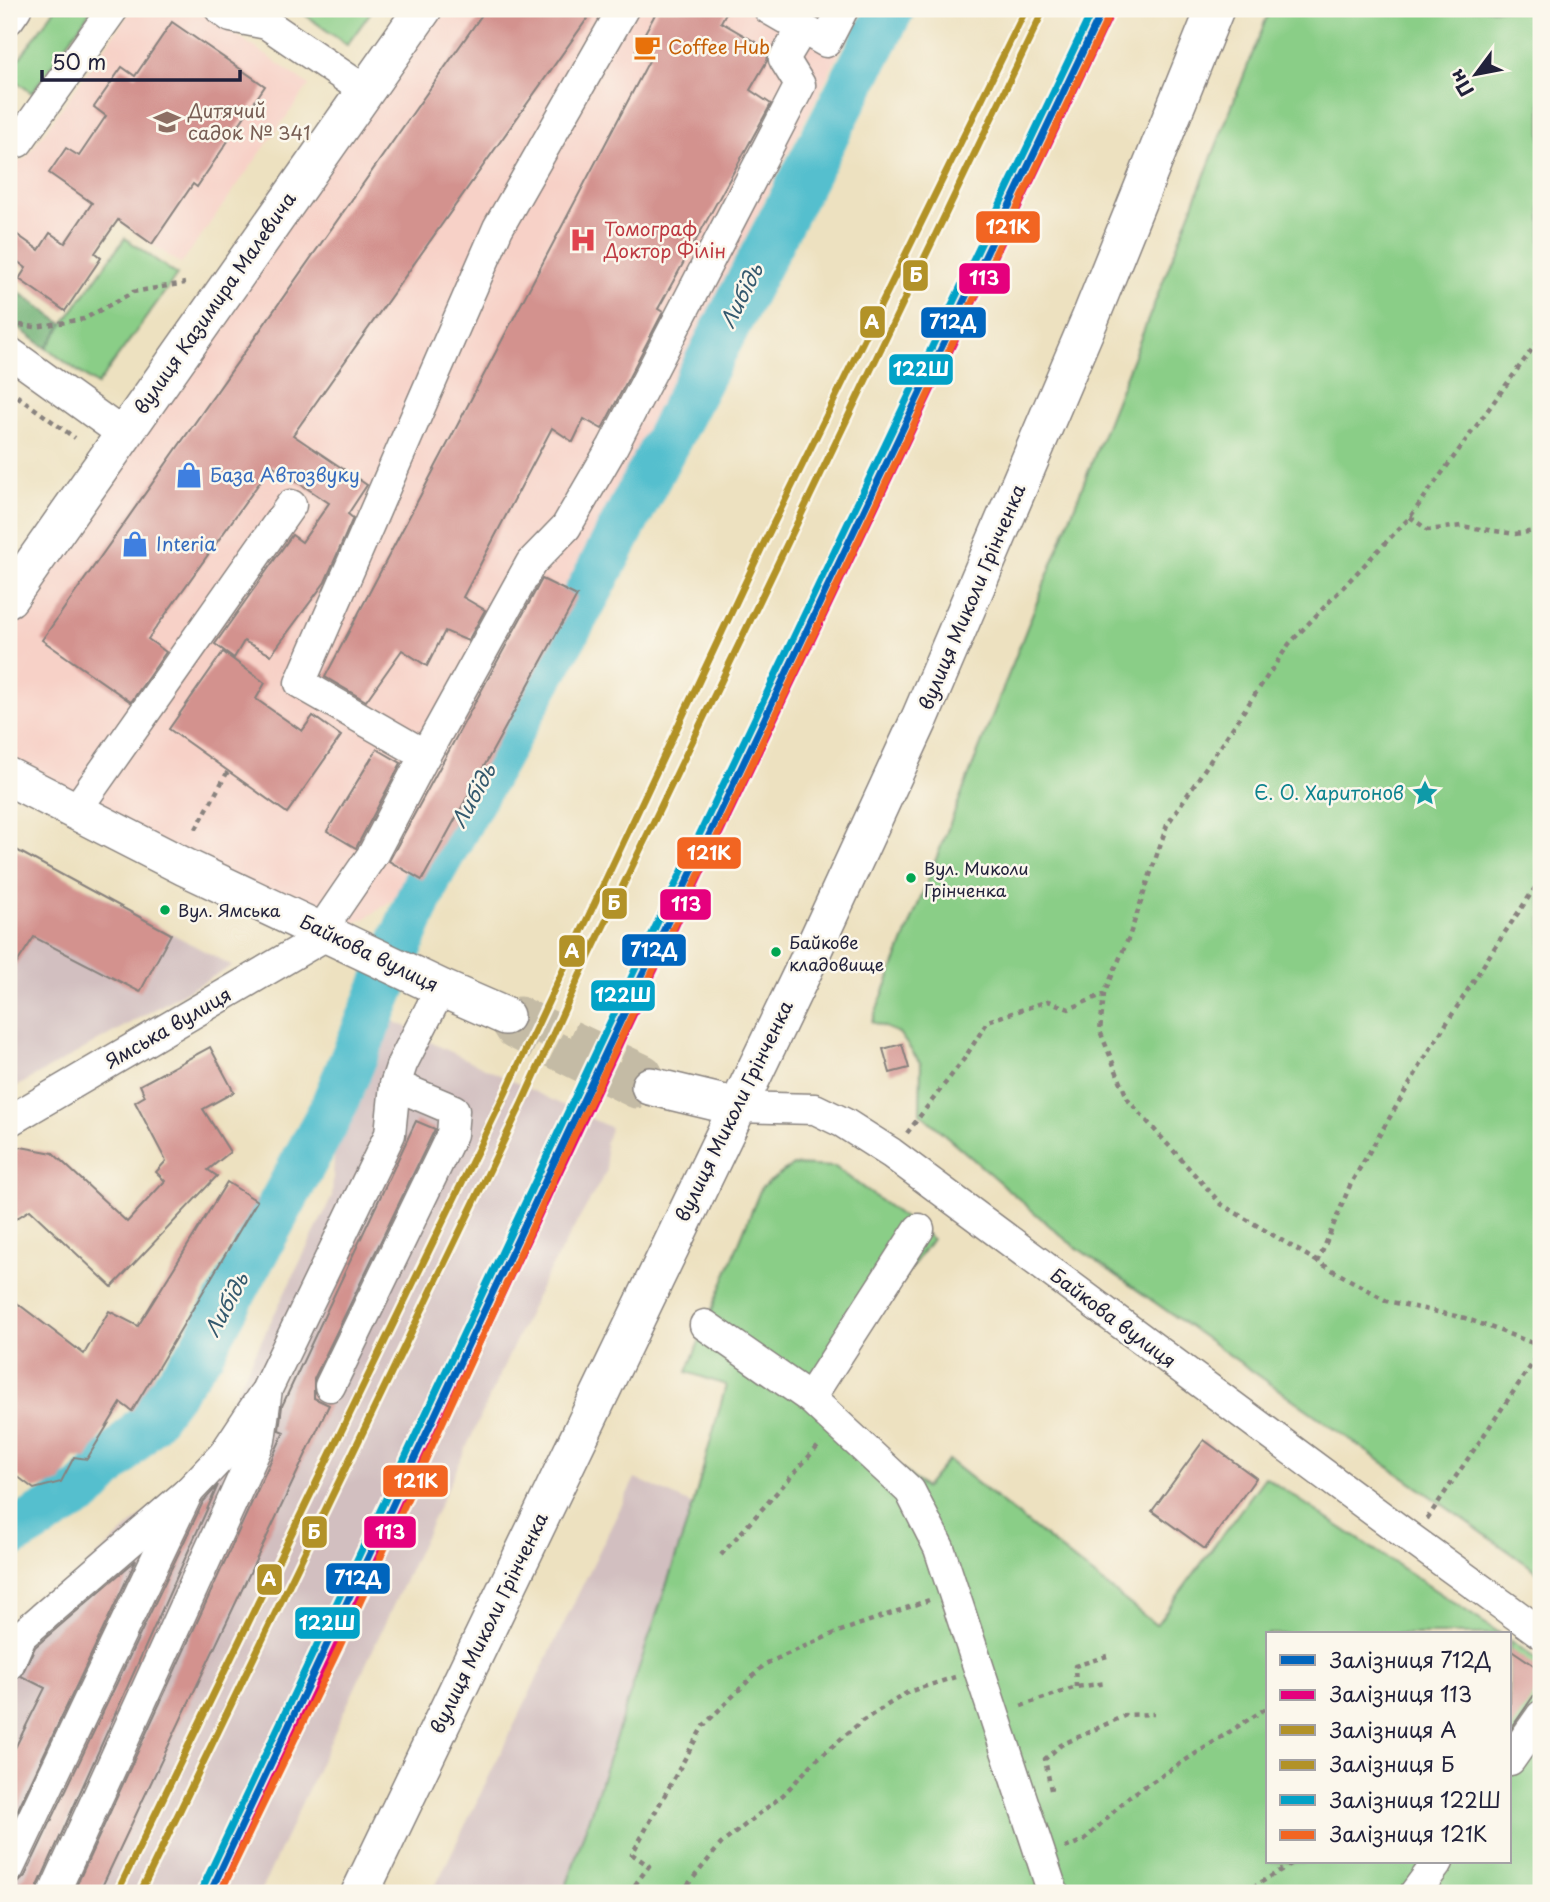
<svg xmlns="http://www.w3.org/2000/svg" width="1550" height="1902" viewBox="0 0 1550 1902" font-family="'Playpen Sans',sans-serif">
  <rect width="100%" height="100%" fill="#fbf7ec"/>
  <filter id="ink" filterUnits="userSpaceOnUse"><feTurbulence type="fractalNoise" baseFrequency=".0143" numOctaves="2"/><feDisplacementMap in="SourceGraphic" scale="14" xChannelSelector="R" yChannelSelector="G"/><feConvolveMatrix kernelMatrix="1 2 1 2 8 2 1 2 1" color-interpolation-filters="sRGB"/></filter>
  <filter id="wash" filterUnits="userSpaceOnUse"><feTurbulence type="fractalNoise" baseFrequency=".00686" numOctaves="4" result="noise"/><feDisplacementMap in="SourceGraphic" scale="28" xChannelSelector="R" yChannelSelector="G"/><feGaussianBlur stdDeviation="1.57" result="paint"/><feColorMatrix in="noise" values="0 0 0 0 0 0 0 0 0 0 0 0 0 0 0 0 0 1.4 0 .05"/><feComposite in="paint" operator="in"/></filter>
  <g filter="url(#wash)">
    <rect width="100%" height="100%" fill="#ede1c0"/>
    <!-- built -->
    <g fill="#f7d1c7">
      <path d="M132 9H199L309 85 181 264 105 212 87 237 75 229 65 243 50 233 39 250 9 229V166L26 158Z"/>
      <path d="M423 9H862L565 591 577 596 422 880 366 918 328 934 9 777V598Z"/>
    </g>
    <!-- industrial -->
    <g fill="#d2bfc0">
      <path d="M88 888 232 966 9 1091V923L55 948Z"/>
      <path d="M391 1020 407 1027 422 1038 611 1128 605 1143 607 1170 542 1284 260 1893H9V1636L202 1461 332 1197 334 1156 364 1094 381 1031Z"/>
      <path d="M635 1478 693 1505 564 1893H432Z"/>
    </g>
    <!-- green -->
    <g fill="#8ace87" stroke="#567861" stroke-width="2">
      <path d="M55 9H92L32 93 9 76V73Z"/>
      <path d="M297 9H373L347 45Z"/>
      <path d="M1270 9H1541V1574L1066 1240 920 1113 921 1064 899 1033 872 1022Z"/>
      <path d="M125 238 177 275 97 385 46 348Z"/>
      <path d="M793 1165 835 1167 932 1239 816 1400 925 1488 948 1460 1156 1625 1265 1477 1501 1634H1268V1862H1510V1640L1541 1663V1893H564L693 1505 726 1385 687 1372 761 1188Z"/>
    </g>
    <!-- forest -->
    <path fill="#6fb174" stroke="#486a58" stroke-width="2" d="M9 285 63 324 46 348 9 321Z"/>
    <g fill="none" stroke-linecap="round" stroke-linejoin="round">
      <!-- river -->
      <path stroke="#54bfce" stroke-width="47" d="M9 1536 83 1492 148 1423 201 1352 331 1112 429 876 589 591 891 9"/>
    </g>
    <g id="blocks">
      <!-- building -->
      <g fill="#d3928e">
        <path d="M486 9H594L293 435 367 485 348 514 353 518 325 582 271 655 244 641 234 658 215 644 292 535 302 542 329 503 272 465 148 639 166 652 131 702 42 640Z"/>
        <path d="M658 9H728L721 22 769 50 767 61 750 90 771 104 658 309 663 312 602 429 584 419 573 442 552 428 463 597 485 610 468 641 445 631 427 666 402 650 366 701 325 677 651 57 636 49Z"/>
        <path d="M172 22 265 86 197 187 193 184 152 244 118 220 95 253 101 258 65 311 19 279 26 268 9 255V229L39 250 50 233 65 243 92 203 49 173 66 148 79 156 106 116 94 107 122 67 135 76Z"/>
        <path d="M542 579 577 596 422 880 389 861Z"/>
        <path d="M223 652 265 683 256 699 302 731 313 716 341 736 287 813 169 729Z"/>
        <path d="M377 749 401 763 356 848 327 831Z"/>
        <path d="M9 846 171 934 140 992 34 937 9 975Z"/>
        <path d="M902 1044 909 1068 890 1073 883 1049Z"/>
        <path d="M210 1047 234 1092 203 1109 230 1152 208 1170 217 1176 112 1287 30 1210 9 1223V1155L21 1147 53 1153 127 1222 165 1181 156 1172 166 1161 135 1102 145 1096 140 1085Z"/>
        <path d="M416 1121 435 1129 314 1379V1398L329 1405 99 1893H73L284 1432 279 1430 282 1406Z"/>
        <path d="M227 1182 257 1201 132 1411 121 1403 87 1459 74 1457 61 1482 34 1489 9 1470V1297L84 1354 109 1311 138 1326Z"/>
        <path d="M1204 1440 1256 1478 1205 1549 1152 1511Z"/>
        <path d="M218 1485 38 1886 37 1893H9V1885L18 1883 25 1876 203 1502Z"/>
        <path d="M136 1560 9 1828V1760L45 1688 21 1676 35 1647Z"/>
        <path d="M1510 1649 1541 1670V1685L1510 1730Z"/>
      </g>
    </g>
  </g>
  <g filter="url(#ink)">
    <use href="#blocks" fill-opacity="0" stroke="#88827e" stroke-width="2"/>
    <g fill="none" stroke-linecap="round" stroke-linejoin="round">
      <!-- major-tunnel -->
      <path stroke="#c4bba5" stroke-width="37" stroke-dasharray="37 18" stroke-linecap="butt" d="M520 1015 644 1073 650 1086 636 1090 514 1030 505 1016Z"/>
      <!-- minor casing -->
      <g stroke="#88827e" stroke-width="33">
        <g id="minor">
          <path d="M220 9 231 17 267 24 364 90"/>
          <path d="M769 9 826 42 843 9"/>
          <path d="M9 19 16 9"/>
          <path d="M18 142 113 9"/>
          <path d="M9 352 123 434"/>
          <path d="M425 755 300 683 498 228 623 9"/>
          <path d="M76 810 291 505"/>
          <path d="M321 930 373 854 425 755 531 563 566 527 613 446 800 85 784 59 802 29"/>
          <path d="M737 1107 815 1109 844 1123 891 1153 1413 1540 1541 1633"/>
          <path d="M9 1121 328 934"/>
          <path d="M705 1325 810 1398 910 1491 939 1548 1053 1893"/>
          <path d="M330 1386 452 1134 454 1110 395 1085"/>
          <path d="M810 1398 919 1229"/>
          <path d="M9 1664 21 1636 188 1492 224 1454 263 1395"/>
          <path d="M1510 1760 1541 1716"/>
          <path d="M9 1868 188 1492"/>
          <path d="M54 1893 260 1440 267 1389 390 1134 395 1085 402 1064 441 988"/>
          <path d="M1415 1893 1438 1862"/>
        </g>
      </g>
      <!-- major casing -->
      <g stroke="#88827e" stroke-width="40">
        <g id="major">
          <path d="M9 598 423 9"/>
          <path d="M9 777 185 867 441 988 505 1016"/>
          <path d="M650 1086 737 1107"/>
          <path d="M360 1893 807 963 920 718 1090 319 1215 9"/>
        </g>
      </g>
      <!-- path -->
      <g stroke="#88827e" stroke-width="4.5" stroke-dasharray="5 5" stroke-linecap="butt">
        <path d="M20 325 35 327 84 319 133 292 185 283"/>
        <path d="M9 390 75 438"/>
        <path d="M1410 517 1428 530 1461 526 1515 534 1541 530"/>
        <path d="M196 829 228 771"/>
        <path d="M1541 879 1495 947 1429 1051 1351 1183 1318 1262 1387 1301 1465 1318 1541 1346"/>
        <path d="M907 1133 964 1059 988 1021 1048 1001 1069 1009 1104 994"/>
        <path d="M1318 1262 1221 1204 1128 1100 1100 1031 1104 994 1129 937 1167 825 1289 644 1410 517 1541 337"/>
        <path d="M1427 1519 1541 1351"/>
        <path d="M721 1555 821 1443"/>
        <path d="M1076 1687 1075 1666 1107 1656"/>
        <path d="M1021 1706 1076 1687 1107 1683"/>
        <path d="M1051 1790 1045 1759 1061 1745 1126 1715 1154 1714"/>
        <path d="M1065 1848 1084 1840 1130 1796 1268 1707"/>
        <path d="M629 1893 649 1866 632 1854 703 1726 765 1664 835 1633 929 1600"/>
        <path d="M681 1893 721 1844 783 1795 816 1760 862 1721 908 1692 955 1677"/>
        <path d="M1007 1893 1024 1886"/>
        <path d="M1244 1893 1294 1862"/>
      </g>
      <!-- minor -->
      <use href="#minor" stroke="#fff" stroke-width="30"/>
      <!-- major -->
      <use href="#major" stroke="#fff" stroke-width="37"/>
      <!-- rail-1 casing -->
      <g stroke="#fbf7ec" stroke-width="12">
        <path id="rail-1" d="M210 1893 629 1003 1103 9"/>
      </g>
      <!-- rail-2 casing -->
      <g stroke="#fbf7ec" stroke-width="12">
        <path id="rail-2" d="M220 1893 637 1007 1111 13"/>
      </g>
      <!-- rail-3 casing -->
      <g stroke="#fbf7ec" stroke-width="12">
        <path id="rail-3" d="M117 1893 504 1096 763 545 1026 9"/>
      </g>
      <!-- rail-4 casing -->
      <g stroke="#fbf7ec" stroke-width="12">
        <path id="rail-4" d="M140 1893 522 1103 580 975 1044 9"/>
      </g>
      <!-- rail-5 casing -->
      <g stroke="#fbf7ec" stroke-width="12">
        <path id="rail-5" d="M202 1889 621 999 1093 9"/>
      </g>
      <!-- rail-6 casing -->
      <g stroke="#fbf7ec" stroke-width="12">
        <path id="rail-6" d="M222 1889 339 1648 574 1136 1112 9"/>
      </g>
      <!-- rail-1 -->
      <use href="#rail-1" stroke="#0065bd" stroke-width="7"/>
      <!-- rail-2 -->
      <use href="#rail-2" stroke="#e5007d" stroke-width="7"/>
      <!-- rail-3 -->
      <use href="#rail-3" stroke="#b29228" stroke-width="7"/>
      <!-- rail-4 -->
      <use href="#rail-4" stroke="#b29228" stroke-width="7"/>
      <!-- rail-5 -->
      <use href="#rail-5" stroke="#02a2c7" stroke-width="7"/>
      <!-- rail-6 -->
      <use href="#rail-6" stroke="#f26522" stroke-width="7"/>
    </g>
  </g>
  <!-- icons -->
  <defs>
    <g id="cafe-bare" transform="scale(2.1)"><path d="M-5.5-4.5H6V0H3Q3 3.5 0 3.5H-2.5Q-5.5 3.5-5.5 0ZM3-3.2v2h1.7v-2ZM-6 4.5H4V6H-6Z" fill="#e8710a" stroke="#fbf7ec" stroke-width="2.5" paint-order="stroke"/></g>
    <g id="school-bare" transform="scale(2.1)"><path d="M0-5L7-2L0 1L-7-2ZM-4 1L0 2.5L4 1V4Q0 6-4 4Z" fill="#8d6e63" stroke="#fbf7ec" stroke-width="2.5" paint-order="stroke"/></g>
    <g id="hospital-bare" transform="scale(2.1)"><path d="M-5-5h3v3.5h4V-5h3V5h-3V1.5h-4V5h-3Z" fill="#e0444e" stroke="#fbf7ec" stroke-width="2.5" paint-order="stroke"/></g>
    <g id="shop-bare" transform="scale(2.1)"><path d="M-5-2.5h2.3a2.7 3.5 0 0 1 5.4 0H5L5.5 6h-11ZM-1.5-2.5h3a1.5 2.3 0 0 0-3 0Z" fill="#3f7fe0" stroke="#fbf7ec" stroke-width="2.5" paint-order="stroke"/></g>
    <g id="sight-bare" transform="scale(2.1)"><path d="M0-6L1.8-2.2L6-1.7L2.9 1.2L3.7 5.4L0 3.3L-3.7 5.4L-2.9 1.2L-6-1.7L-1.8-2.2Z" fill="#0f9aa8" stroke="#fbf7ec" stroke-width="2.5" paint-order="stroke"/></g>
  </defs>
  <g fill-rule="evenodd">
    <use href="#cafe-bare" x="647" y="47"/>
    <use href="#school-bare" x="167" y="122"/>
    <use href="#hospital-bare" x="583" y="240"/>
    <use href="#shop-bare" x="189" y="475"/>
    <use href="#shop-bare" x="135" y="544"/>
    <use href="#sight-bare" x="1425" y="793"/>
  </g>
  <!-- markers -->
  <g fill="#00a651" stroke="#fbf7ec" stroke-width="2.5">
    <circle cx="911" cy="878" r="6"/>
    <circle cx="165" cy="910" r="6"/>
    <circle cx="776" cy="952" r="6"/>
  </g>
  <g text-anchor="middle" stroke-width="5" stroke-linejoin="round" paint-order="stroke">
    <!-- bus labels -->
    <g font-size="17" fill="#22223b" stroke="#fbf7ec" text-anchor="start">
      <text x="924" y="875">Вул. Миколи<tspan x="924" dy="22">Грінченка</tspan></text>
      <text x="178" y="917">Вул. Ямська</text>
      <text x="789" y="949">Байкове<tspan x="789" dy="22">кладовище</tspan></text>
    </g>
    <!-- food labels -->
    <g font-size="19" fill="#c56008" stroke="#fbf7ec" text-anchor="start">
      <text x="668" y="54">Coffee Hub</text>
    </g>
    <!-- education labels -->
    <g font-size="19" fill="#785e54" stroke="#fbf7ec" text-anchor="start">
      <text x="188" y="118">Дитячий<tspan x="188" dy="22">садок № 341</tspan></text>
    </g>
    <!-- health labels -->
    <g font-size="19" fill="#be3a42" stroke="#fbf7ec" text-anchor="start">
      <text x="604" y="236">Томограф<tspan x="604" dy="22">Доктор Філін</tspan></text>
    </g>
    <!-- street labels -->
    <g font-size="19" fill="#22223b" stroke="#fbf7ec">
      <text transform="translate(215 303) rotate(-55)" y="7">вулиця Казимира Малевича</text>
      <text transform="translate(972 597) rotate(-67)" y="7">вулиця Миколи Грінченка</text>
      <text transform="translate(369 953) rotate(26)" y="7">Байкова вулиця</text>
      <text transform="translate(168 1028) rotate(-30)" y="7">Ямська вулиця</text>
      <text transform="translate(734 1111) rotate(-64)" y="7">вулиця Миколи Грінченка</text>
      <text transform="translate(1113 1318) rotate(37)" y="7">Байкова вулиця</text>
      <text transform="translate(489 1623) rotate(-64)" y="7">вулиця Миколи Грінченка</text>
    </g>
    <!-- shop labels -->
    <g font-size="19" fill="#366cbe" stroke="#fbf7ec" text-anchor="start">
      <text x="210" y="482">База Автозвуку</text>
      <text x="156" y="551">Interia</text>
    </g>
    <!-- culture labels -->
    <g font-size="19" fill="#0d838f" stroke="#fbf7ec" text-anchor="end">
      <text x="1404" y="800">Є. О. Харитонов</text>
    </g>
    <!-- water labels -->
    <g font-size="21" font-style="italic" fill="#34596e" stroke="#fbf7ec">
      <text transform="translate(742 296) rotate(-63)" y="7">Либідь</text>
      <text transform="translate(474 796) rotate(-61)" y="7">Либідь</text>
      <text transform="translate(227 1305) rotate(-62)" y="7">Либідь</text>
    </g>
  </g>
  <g stroke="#fbf7ec" stroke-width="2.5">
    <rect x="975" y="210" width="66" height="34" rx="7" fill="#f26522"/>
    <rect x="902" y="259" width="27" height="33" rx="7" fill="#b29228"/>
    <rect x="958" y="262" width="53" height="33" rx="7" fill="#e5007d"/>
    <rect x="859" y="305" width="27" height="34" rx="7" fill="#b29228"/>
    <rect x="920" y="306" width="67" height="33" rx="7" fill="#0065bd"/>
    <rect x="888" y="353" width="66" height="33" rx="7" fill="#02a2c7"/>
    <rect x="676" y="836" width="66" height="34" rx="7" fill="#f26522"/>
    <rect x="601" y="887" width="27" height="33" rx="7" fill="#b29228"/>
    <rect x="659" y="888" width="53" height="33" rx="7" fill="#e5007d"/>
    <rect x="621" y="933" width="66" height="34" rx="7" fill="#0065bd"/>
    <rect x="558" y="934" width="28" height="34" rx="7" fill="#b29228"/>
    <rect x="590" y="979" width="66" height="33" rx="7" fill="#02a2c7"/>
    <rect x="382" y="1464" width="67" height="34" rx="7" fill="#f26522"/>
    <rect x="363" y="1515" width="54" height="34" rx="7" fill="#e5007d"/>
    <rect x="301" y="1515" width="27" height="34" rx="7" fill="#b29228"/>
    <rect x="325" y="1562" width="66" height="33" rx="7" fill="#0065bd"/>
    <rect x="256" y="1563" width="27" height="33" rx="7" fill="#b29228"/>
    <rect x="294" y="1606" width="67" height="34" rx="7" fill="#02a2c7"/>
  </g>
  <g font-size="19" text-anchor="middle" font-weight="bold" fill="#fff">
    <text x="1008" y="234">121К</text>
    <text x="916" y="282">Б</text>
    <text x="984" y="285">113</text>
    <text x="872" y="329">A</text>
    <text x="953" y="329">712Д</text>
    <text x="921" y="376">122Ш</text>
    <text x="709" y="860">121К</text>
    <text x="614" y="910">Б</text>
    <text x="686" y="911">113</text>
    <text x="654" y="957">712Д</text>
    <text x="572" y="958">A</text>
    <text x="623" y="1002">122Ш</text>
    <text x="416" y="1488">121К</text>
    <text x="390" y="1539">113</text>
    <text x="314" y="1539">Б</text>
    <text x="358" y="1585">712Д</text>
    <text x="269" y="1586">A</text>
    <text x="327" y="1630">122Ш</text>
  </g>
  <!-- margin -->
  <rect width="1550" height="1902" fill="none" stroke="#fbf7ec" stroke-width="35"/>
  <!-- legend -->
  <rect x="1266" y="1632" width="245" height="231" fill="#fbf7ec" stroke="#a4a2a5" stroke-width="2"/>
  <rect x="1280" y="1655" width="35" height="10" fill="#0065bd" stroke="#a4a2a5" stroke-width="2"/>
  <text x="1330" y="1668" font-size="21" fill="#22223b">Залізниця 712Д</text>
  <rect x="1280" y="1690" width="35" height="10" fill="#e5007d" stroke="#a4a2a5" stroke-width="2"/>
  <text x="1330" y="1702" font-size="21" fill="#22223b">Залізниця 113</text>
  <rect x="1280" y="1725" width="35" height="10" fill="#b29228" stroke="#a4a2a5" stroke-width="2"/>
  <text x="1330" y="1738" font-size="21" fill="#22223b">Залізниця A</text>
  <rect x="1280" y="1760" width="35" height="10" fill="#b29228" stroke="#a4a2a5" stroke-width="2"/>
  <text x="1330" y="1772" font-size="21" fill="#22223b">Залізниця Б</text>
  <rect x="1280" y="1795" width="35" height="10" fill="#02a2c7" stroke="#a4a2a5" stroke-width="2"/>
  <text x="1330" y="1808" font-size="21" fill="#22223b">Залізниця 122Ш</text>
  <rect x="1280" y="1830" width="35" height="10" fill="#f26522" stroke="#a4a2a5" stroke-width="2"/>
  <text x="1330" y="1842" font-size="21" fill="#22223b">Залізниця 121К</text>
  <!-- north arrow -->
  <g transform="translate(1476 74) rotate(238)" stroke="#fbf7ec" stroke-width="5" paint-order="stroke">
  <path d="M0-5L12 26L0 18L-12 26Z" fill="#22223b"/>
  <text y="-10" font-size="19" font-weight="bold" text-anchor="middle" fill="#22223b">Пн</text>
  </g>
  <!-- scale -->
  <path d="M42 70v10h198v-10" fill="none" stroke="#22223b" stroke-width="3.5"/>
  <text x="52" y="70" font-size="21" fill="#22223b" stroke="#fbf7ec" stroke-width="5" paint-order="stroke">50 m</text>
</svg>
